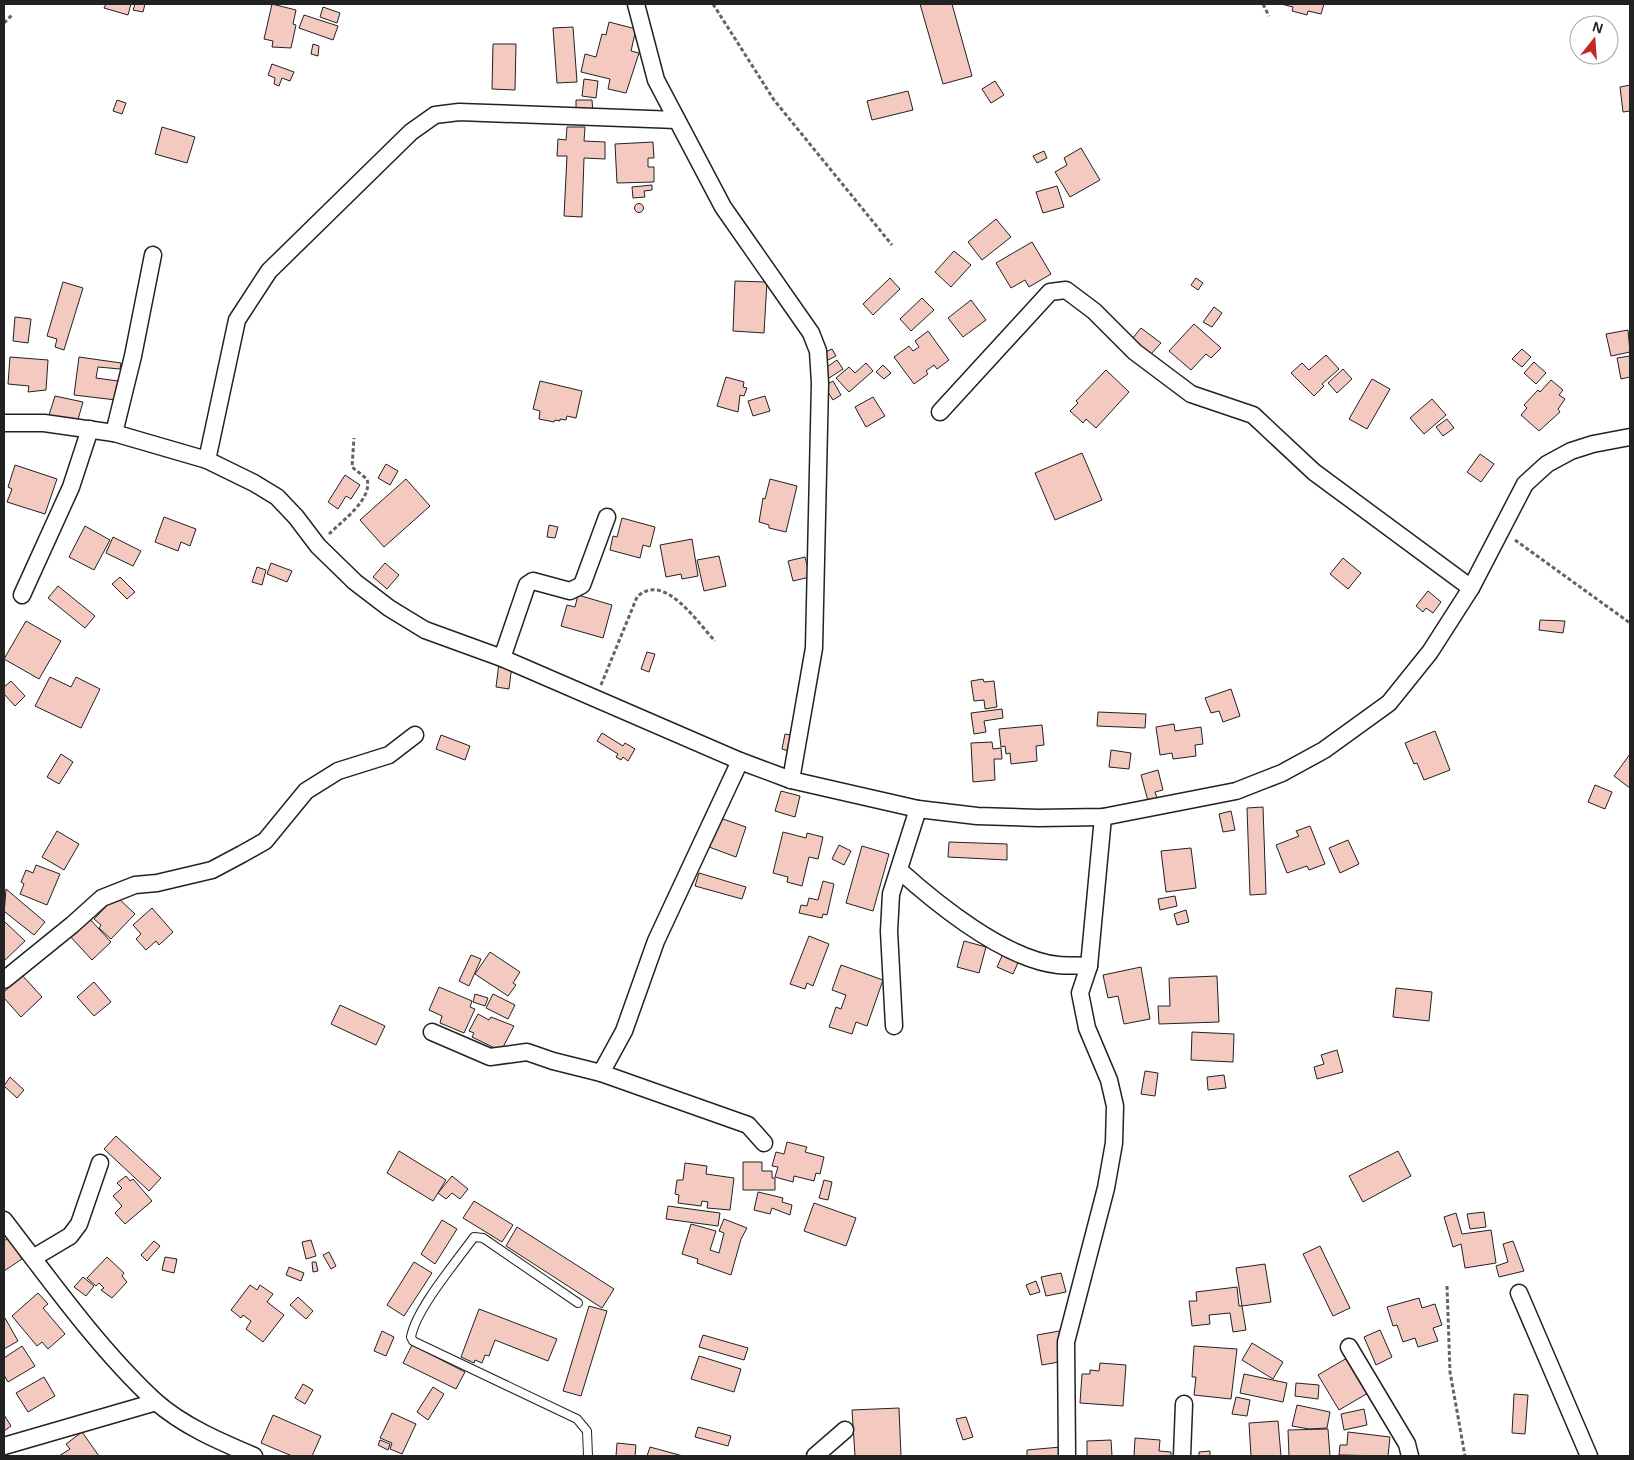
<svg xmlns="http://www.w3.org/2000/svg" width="1634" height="1460" viewBox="0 0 1634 1460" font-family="Arial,sans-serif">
  <rect width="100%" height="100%" fill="#fff"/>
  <!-- building -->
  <g fill="#f3c9c0" stroke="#222">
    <path d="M106 4H131L128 15 104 8Z"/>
    <path d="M135 4H145L143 12 133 10Z"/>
    <path d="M272 4 296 10 293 24 296 25 291 48 272 47 273 41 264 39Z"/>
    <path d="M920 4H952L972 76 943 84Z"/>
    <path d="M1281 4H1324L1321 14 1308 11 1307 15 1292 11 1293 7Z"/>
    <path d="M323 7 340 13 337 23 320 17Z"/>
    <path d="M304 15 338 26 333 40 299 28Z"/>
    <path d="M609 22 636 29 631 51 639 53 626 93 608 89 610 79 581 72 585 54 596 57 602 34 606 35Z"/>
    <path d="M573 27 577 82 557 83 553 28Z"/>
    <path d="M313 44 319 46 318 56 311 54Z"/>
    <path d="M493 44H516L515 90 492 89Z"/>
    <path d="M272 64 294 72 290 81 282 78 279 86 274 84 275 78 268 75Z"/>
    <path d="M584 79 598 81 596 98 582 96Z"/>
    <path d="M995 81 1004 95 991 103 982 89Z"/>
    <path d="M1630 85V111L1623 112 1620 87Z"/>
    <path d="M908 91 913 110 872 120 867 101Z"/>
    <path d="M117 100 126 103 122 114 113 111Z"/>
    <path d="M576 100H592L593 113H576Z"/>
    <path d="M162 127 195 137 187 163 155 154Z"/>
    <path d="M567 127H585L584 141 605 142V159L584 158 582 217 564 216 567 156H557L558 139 566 140Z"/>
    <path d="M653 142 654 158H648V167H654V182L617 183 615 144Z"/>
    <path d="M1081 148 1100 180 1070 197 1055 172 1067 165 1064 158Z"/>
    <path d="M1044 151 1047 158 1037 163 1033 156Z"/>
    <path d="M652 185V190L644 191 645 197 633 198 632 187Z"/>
    <path d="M1057 186 1064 207 1043 213 1036 192Z"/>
    <circle cx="639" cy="208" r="4.5"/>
    <path d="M996 219 1011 237 982 260 968 242Z"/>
    <path d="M1032 242 1051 274 1029 287 1025 280 1011 288 996 263Z"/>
    <path d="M954 251 971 265 951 287 935 272Z"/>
    <path d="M890 278 900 289 873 315 863 304Z"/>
    <path d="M1196 278 1203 283 1198 290 1191 285Z"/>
    <path d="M735 281 767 282 764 333 733 331Z"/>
    <path d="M63 282 83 288 64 350 55 347 57 339 47 336Z"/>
    <path d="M922 298 934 310 911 331 900 319Z"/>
    <path d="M971 300 986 320 963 337 948 318Z"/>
    <path d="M1214 307 1222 313 1212 327 1203 322Z"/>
    <path d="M15 317 31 319 28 343 13 341Z"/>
    <path d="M1194 324 1221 348 1211 358 1206 354 1191 370 1169 351Z"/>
    <path d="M1141 328 1161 343 1151 354 1132 339Z"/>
    <path d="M1628 330 1630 352 1611 356 1606 334Z"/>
    <path d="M928 331 949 360 937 369 934 365 926 371 928 374 914 384 894 357 909 346 913 351 919 347 915 341Z"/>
    <path d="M832 349 836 356 826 361 823 353Z"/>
    <path d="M1522 349 1531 357 1522 367 1512 359Z"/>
    <path d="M1326 355 1339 369 1322 384 1324 386 1314 396 1291 373 1302 363 1309 370Z"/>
    <path d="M1630 356V377L1621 379 1617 358Z"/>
    <path d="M10 357 48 360 46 390 28 392 29 386 8 384Z"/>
    <path d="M79 357 121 363 120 369 98 367 96 378 118 381 116 400 74 395Z"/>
    <path d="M837 360 843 369 826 380 821 371Z"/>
    <path d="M1534 362 1546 373 1536 384 1524 373Z"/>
    <path d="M866 363 873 371 849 392 836 378 849 367 855 373Z"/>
    <path d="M883 365 891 373 884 379 876 372Z"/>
    <path d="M1343 369 1352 379 1337 393 1328 383Z"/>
    <path d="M1106 370 1129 392 1096 428 1086 419 1083 423 1070 411 1078 403 1076 401Z"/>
    <path d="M726 377 744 382 743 387 747 388 744 396 740 395 738 412 717 406Z"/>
    <path d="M1372 379 1390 389 1367 429 1349 419Z"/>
    <path d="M1551 380 1563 390 1559 395 1565 399 1558 409 1560 412 1539 431 1521 415 1527 408 1524 405 1538 390 1540 392Z"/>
    <path d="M540 381 582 391 576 418 567 416 566 420 560 419V421L555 420 554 422 539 419 540 411 533 409Z"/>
    <path d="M833 381 841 395 833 400 824 386Z"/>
    <path d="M55 396 83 402 77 423 49 415Z"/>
    <path d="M765 396 770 411 753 416 748 401Z"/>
    <path d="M873 397 885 416 866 427 855 407Z"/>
    <path d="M1432 399 1446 415 1424 434 1410 418Z"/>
    <path d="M1447 419 1454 428 1443 436 1436 427Z"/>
    <path d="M1082 453 1102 500 1055 520 1035 473Z"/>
    <path d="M1480 454 1494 464 1481 482 1467 472Z"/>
    <path d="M386 464 398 471 390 485 378 478Z"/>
    <path d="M15 465 57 479 45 514 7 502 12 489 8 487Z"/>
    <path d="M345 475 360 485 351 499 346 496 338 509 328 502Z"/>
    <path d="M406 479 430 506 384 547 360 520Z"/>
    <path d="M770 479 797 486 786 532 769 528V525L759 522 763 498 765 499Z"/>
    <path d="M164 517 196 529 190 546 181 542 178 551 155 542Z"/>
    <path d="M622 518 655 527 650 547 643 545 640 558 610 550 613 536 617 537Z"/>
    <path d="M549 525 558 527 555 538 547 537Z"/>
    <path d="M85 526 110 540 94 570 69 557Z"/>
    <path d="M113 537 141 551 133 566 106 553Z"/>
    <path d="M692 539 698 576 682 579 681 574 666 577 660 545Z"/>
    <path d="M719 556 726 586 704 591 697 560Z"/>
    <path d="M805 557 810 577 793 581 788 561Z"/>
    <path d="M1343 558 1361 573 1348 589 1330 574Z"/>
    <path d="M271 563 292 571 287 582 267 574Z"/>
    <path d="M385 563 399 575 387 589 373 577Z"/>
    <path d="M257 567 266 570 262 585 252 582Z"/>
    <path d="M120 577 135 592 127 599 112 584Z"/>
    <path d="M58 586 95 616 85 628 48 598Z"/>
    <path d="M1428 591 1441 602 1433 613 1426 608 1423 612 1416 606Z"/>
    <path d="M578 595 612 605 603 638 561 626 567 605 575 607Z"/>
    <path d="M1540 620 1565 621 1563 633 1539 630Z"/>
    <path d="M26 621 61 641 39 679 4 659Z"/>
    <path d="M647 652 655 654 649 672 641 669Z"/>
    <path d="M499 663 512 665 509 689 496 687Z"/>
    <path d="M50 677 71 687 76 677 100 689 81 728 35 706Z"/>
    <path d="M983 679 984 682 994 681 997 707 985 709 984 700 974 701 971 681Z"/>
    <path d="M11 681 25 696 15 706 4 694V687Z"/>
    <path d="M1231 689 1240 716 1223 722 1219 711 1211 713 1205 698Z"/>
    <path d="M1002 709 1003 718 984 721 986 732 974 734 971 713Z"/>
    <path d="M1098 712 1146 714 1145 728 1097 726Z"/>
    <path d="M1174 724 1175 731 1201 727 1203 744 1195 745 1196 756 1173 759 1172 753 1160 755 1156 727Z"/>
    <path d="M1042 725 1044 745 1036 746 1037 761 1011 764 1010 753 1006 754 1005 746 1001 747 999 729Z"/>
    <path d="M1435 731 1450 770 1424 780 1417 763 1414 764 1405 743Z"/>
    <path d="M602 733 623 746 625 743 635 749 628 761 623 757 621 760 616 757 618 754 597 741Z"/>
    <path d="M785 734 796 736 792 752 782 749Z"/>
    <path d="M441 735 470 746 465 760 436 749Z"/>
    <path d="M992 742 993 749 1001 748 1002 759H994L995 780 973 782 971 743Z"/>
    <path d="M1111 750 1131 753 1129 769 1109 767Z"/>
    <path d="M61 754 73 762 59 784 47 777Z"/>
    <path d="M1630 754V788L1614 776Z"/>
    <path d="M1158 770 1163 790 1155 792 1157 798 1148 801 1141 775Z"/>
    <path d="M1595 785 1612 792 1605 809 1588 802Z"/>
    <path d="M781 791 800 796 795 817 775 811Z"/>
    <path d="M1263 807 1266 894 1250 895 1247 808Z"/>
    <path d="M1231 811 1235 830 1223 832 1219 814Z"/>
    <path d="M720 818 746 827 736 857 709 847Z"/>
    <path d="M1310 826 1325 864 1309 870 1307 866 1287 873 1276 845 1299 836 1296 831Z"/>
    <path d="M57 831 79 844 64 870 42 857Z"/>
    <path d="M783 832 806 838 807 833 823 837 818 859 809 857 802 886 787 882 788 877 773 873Z"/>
    <path d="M1348 840 1359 864 1340 873 1329 848Z"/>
    <path d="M949 842 1007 844V860L948 857Z"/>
    <path d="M839 845 851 851 844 865 832 859Z"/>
    <path d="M862 846 889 854 873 911 846 903Z"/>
    <path d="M1191 848 1196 888 1166 892 1161 851Z"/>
    <path d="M36 865 60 874 47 905 20 894 24 884 21 882 26 870 33 873Z"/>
    <path d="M699 873 746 887 742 899 695 886Z"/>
    <path d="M823 881 834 884 827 915 823 914 822 918 799 913 801 905 807 906 809 898 818 900Z"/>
    <path d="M6 889 45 922 34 935 5 912 4 914Z"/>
    <path d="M116 896 135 914 111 939 99 928 101 925 94 919Z"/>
    <path d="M1175 896 1177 906 1160 910 1158 899Z"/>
    <path d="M152 908 173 932 159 945 156 941 146 950 136 939 141 934 133 925Z"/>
    <path d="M1186 910 1189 922 1177 925 1174 914Z"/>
    <path d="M87 916 111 942 92 960 68 934Z"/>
    <path d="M4 921 25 941 4 961Z"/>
    <path d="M809 936 829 944 813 986 807 983 805 989 790 984Z"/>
    <path d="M964 941 986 947 979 973 957 967Z"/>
    <path d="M1005 949 1021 956 1013 974 997 967Z"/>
    <path d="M490 952 520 972 513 983 516 985 508 996 475 974Z"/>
    <path d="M471 955 481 959 469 986 459 981Z"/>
    <path d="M841 965 883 980 867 1026 856 1022 852 1034 829 1027 836 1007 841 1009 846 995 832 990Z"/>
    <path d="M1141 967 1150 1019 1124 1024 1118 996 1108 998 1103 975Z"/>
    <path d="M22 975 42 997 21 1017 4 998V992Z"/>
    <path d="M1217 976 1219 1022 1159 1024 1158 1006H1170L1169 978Z"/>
    <path d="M94 982 111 1002 94 1016 77 997Z"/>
    <path d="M439 987 472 1001 470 1007 475 1009 464 1033 440 1023 442 1016 429 1010Z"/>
    <path d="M1396 988 1432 992 1429 1021 1393 1017Z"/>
    <path d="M475 994 488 998 485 1006 473 1002Z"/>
    <path d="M493 994 515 1005 508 1019 486 1008Z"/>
    <path d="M340 1005 385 1026 376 1045 331 1024Z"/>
    <path d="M478 1014 489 1020 491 1017 514 1026 501 1051 472 1037 474 1033 469 1031Z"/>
    <path d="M1192 1032 1234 1034 1233 1062 1191 1060Z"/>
    <path d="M1337 1050 1343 1072 1317 1079 1314 1067 1324 1064 1321 1055Z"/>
    <path d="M1145 1071 1158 1073 1155 1096 1141 1094Z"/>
    <path d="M1224 1075 1226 1088 1208 1090 1207 1077Z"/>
    <path d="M10 1077 24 1090 17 1098 4 1086Z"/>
    <path d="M116 1136 161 1178 149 1191 104 1149Z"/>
    <path d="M787 1142 807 1147 805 1152 824 1157 820 1174 816 1173 814 1181 794 1176 793 1182 775 1177 778 1167 772 1166 776 1152 784 1154Z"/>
    <path d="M399 1151 446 1180 433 1201 387 1173Z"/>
    <path d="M1398 1151 1411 1176 1363 1202 1349 1176Z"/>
    <path d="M743 1162H762V1171H772V1178H775V1190H743Z"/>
    <path d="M685 1163 707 1166 706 1174 734 1178 730 1210 707 1208 708 1202 702 1201 701 1206 678 1203 679 1195 675 1194 677 1180H683Z"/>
    <path d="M126 1176 130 1181 133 1179 152 1201 125 1224 115 1213 122 1206 113 1196 122 1188 117 1183Z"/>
    <path d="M452 1176 468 1189 460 1199 452 1193 446 1199 438 1193Z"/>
    <path d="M824 1180 832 1182 828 1200 819 1198Z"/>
    <path d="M758 1192 783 1198 782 1202 792 1205 790 1215 772 1208 770 1214 754 1210Z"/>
    <path d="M474 1201 513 1225 502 1242 463 1218Z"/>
    <path d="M814 1203 856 1218 846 1246 804 1231Z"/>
    <path d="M668 1206 720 1213 718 1226 666 1219Z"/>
    <path d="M1484 1212 1486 1227 1470 1229 1467 1214Z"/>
    <path d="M1456 1213 1462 1234 1491 1230 1496 1263 1465 1268 1461 1244 1453 1247 1444 1217Z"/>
    <path d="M724 1219 747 1228 741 1239 731 1275 697 1263 698 1259 682 1254 691 1224 716 1231 710 1250 719 1253 724 1233 719 1231Z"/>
    <path d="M442 1220 457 1229 435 1264 421 1254Z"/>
    <path d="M517 1227 614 1289 602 1308 506 1246Z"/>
    <path d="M8 1238 22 1259 4 1271V1241Z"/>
    <path d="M311 1240 316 1256 306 1259 302 1242Z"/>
    <path d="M154 1241 160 1246 147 1261 141 1255Z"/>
    <path d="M1513 1241 1524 1271 1499 1277 1496 1266 1508 1262 1503 1244Z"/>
    <path d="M1320 1246 1350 1308 1333 1316 1303 1254Z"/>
    <path d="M329 1252 336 1266 331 1269 323 1255Z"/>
    <path d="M107 1257 124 1273 122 1276 127 1282 112 1298 101 1290 104 1288 99 1283 96 1286 87 1278Z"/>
    <path d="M165 1257 177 1259 174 1273 162 1270Z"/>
    <path d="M312 1262H316L318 1271 313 1272Z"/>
    <path d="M414 1262 432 1273 404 1316 387 1305Z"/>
    <path d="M1265 1264 1271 1302 1242 1306 1236 1268Z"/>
    <path d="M289 1267 304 1273 301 1281 286 1275Z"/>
    <path d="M1061 1273 1066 1292 1046 1296 1041 1277Z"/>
    <path d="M83 1277 94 1286 86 1296 74 1287Z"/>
    <path d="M1036 1281 1040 1292 1030 1295 1026 1285Z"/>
    <path d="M250 1285 257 1290 260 1285 273 1294 267 1302 284 1315 263 1342 246 1329 251 1321 243 1315 241 1318 231 1310Z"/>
    <path d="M1237 1287 1239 1306H1242L1246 1330 1233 1332 1230 1313 1209 1315 1210 1324 1192 1326 1189 1301H1197L1196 1292Z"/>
    <path d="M38 1293 48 1304 43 1308 65 1334 48 1349 42 1342 37 1346 12 1316Z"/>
    <path d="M298 1297 313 1311 306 1319 290 1305Z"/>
    <path d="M1419 1298 1422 1308 1435 1304 1442 1325 1433 1328 1438 1341 1418 1347 1415 1338 1403 1342 1397 1325 1393 1326 1387 1307Z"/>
    <path d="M589 1306 607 1311 581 1396 563 1391Z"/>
    <path d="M479 1309 557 1339 548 1361 495 1340 489 1356 485 1355 482 1363 475 1360 474 1363 461 1357Z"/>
    <path d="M5 1318 18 1341 4 1349V1319Z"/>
    <path d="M1065 1330 1070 1360 1042 1365 1037 1335Z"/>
    <path d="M1380 1330 1392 1357 1376 1365 1364 1337Z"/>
    <path d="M382 1331 394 1337 386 1356 374 1351Z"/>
    <path d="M703 1335 748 1348 744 1360 699 1347Z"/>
    <path d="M1252 1343 1283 1362 1273 1379 1242 1360Z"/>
    <path d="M412 1345 465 1372 456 1389 403 1363Z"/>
    <path d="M22 1346 35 1366 8 1382 4 1375V1358Z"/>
    <path d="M1194 1346 1237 1349 1231 1399 1194 1395 1196 1377H1192Z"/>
    <path d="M699 1356 741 1369 734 1392 691 1379Z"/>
    <path d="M1347 1358 1368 1393 1339 1410 1318 1375Z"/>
    <path d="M1100 1363 1126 1365 1123 1406 1080 1403 1082 1374H1090V1370L1099 1371Z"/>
    <path d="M1244 1374 1287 1383 1283 1402 1240 1393Z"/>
    <path d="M44 1377 55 1396 28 1412 16 1393Z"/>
    <path d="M1296 1383 1319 1385 1318 1399 1295 1396Z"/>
    <path d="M303 1384 313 1390 305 1404 295 1398Z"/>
    <path d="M433 1387 444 1394 428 1420 417 1412Z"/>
    <path d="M1514 1394 1528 1395 1525 1434 1512 1433Z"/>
    <path d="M1236 1397 1250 1400 1247 1416 1232 1414Z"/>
    <path d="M1297 1405 1330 1412 1327 1428 1309 1429 1292 1426Z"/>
    <path d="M899 1408 901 1456H855L852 1410Z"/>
    <path d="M1364 1409 1367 1425 1344 1430 1341 1414Z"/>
    <path d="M392 1413 416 1424 402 1454 390 1449 392 1443 380 1438Z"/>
    <path d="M4 1415 11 1426 4 1431Z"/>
    <path d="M273 1415 321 1436 312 1456H292L261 1443Z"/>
    <path d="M966 1417 973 1437 963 1440 956 1419Z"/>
    <path d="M1278 1421 1281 1456H1251L1249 1423Z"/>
    <path d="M698 1427 731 1436 728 1446 695 1437Z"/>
    <path d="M1328 1429 1330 1456H1289L1288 1430Z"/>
    <path d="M82 1432 99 1456H59L70 1449 66 1444Z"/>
    <path d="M1348 1432 1390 1437 1388 1456 1339 1455 1340 1445H1347Z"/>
    <path d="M1135 1438 1160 1440 1159 1451 1171 1452V1456H1134Z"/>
    <path d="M380 1440 390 1444 388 1450 378 1445Z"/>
    <path d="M1111 1440 1112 1456H1087V1441Z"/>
    <path d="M617 1443 636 1445 635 1456H616Z"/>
    <path d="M1072 1446 1073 1456H1027V1450Z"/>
    <path d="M650 1447 683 1456H647Z"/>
    <path d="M1210 1451V1456H1199V1452Z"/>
  </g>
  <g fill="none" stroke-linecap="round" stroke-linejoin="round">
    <!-- lane casing -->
    <g stroke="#222" stroke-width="10">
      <path id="lane" d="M578 1303 483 1238 474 1237C456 1262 416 1309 411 1337L413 1341 577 1419 587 1431 588 1456"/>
    </g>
    <!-- street casing -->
    <g stroke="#222" stroke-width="19">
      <g id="street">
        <path d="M636 4 656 80 723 207 811 333 818 351 820 383 814 648 791 780"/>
        <path d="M940 412 1050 292 1066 290 1094 311 1135 352 1191 394 1253 415 1314 472 1471 588"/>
        <path d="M4 423H44L114 433 207 460 254 483 277 497 296 517 318 546 355 582 389 608 425 630 502 658 740 761 791 780 918 809 977 816 1038 818 1103 817 1236 791 1282 773 1324 750 1389 703 1430 652 1471 588 1525 484 1547 464 1571 451 1593 444 1630 437"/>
        <path d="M114 433 133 356 153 255"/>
        <path d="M207 460 237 320 269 271 411 132 435 115 459 112 677 120"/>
        <path d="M22 595 71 487 90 429"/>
        <path d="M502 658 527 585 533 581 570 591 582 585 607 517"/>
        <path d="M899 870C938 905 1005 959 1058 965 1068 966 1079 965 1089 966"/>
        <path d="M4 980 72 925 102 898 135 885 157 883 212 870 242 854 265 841 306 791 338 771 389 755 415 735"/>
        <path d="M894 1026 889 931 891 894 918 809"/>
        <path d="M432 1032 490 1057 527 1052 553 1061 601 1073 748 1125 764 1143"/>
        <path d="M601 1073 624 1031 656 941 740 761"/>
        <path d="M4 1220C50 1280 99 1349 155 1401 183 1426 221 1442 254 1456"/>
        <path d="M33 1258 70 1236 79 1224 100 1163"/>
        <path d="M1519 1293 1589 1456"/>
        <path d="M1349 1347 1407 1444 1410 1456"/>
        <path d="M4 1446 156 1402"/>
        <path d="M815 1456 845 1430"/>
        <path d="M1067 1456 1066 1342 1106 1188 1114 1143 1115 1106 1109 1080 1087 1028 1080 993 1089 966 1103 817"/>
        <path d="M1182 1456 1184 1404"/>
      </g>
    </g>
    <!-- path -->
    <g stroke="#646464" stroke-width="3" stroke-dasharray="4 2.5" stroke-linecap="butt">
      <path d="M713 4 774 100 892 245"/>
      <path d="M1263 4 1269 16"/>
      <path d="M4 23 13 14"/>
      <path d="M329 534C342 521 373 499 367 479L352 467 354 438"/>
      <path d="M1515 540 1630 623"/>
      <path d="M601 685 637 597C664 571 697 622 715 641"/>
      <path d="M1447 1286 1450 1372 1465 1456"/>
    </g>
    <!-- lane -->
    <use href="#lane" stroke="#fff" stroke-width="8"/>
    <!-- street -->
    <use href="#street" stroke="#fff" stroke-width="16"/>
  </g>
  <!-- border -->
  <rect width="1634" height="1460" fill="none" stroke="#222222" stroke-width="10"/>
  <!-- north arrow -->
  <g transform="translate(1594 40) rotate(17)"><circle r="24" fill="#ffffff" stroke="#a7a7a7"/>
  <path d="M0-4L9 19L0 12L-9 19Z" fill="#c62828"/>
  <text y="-8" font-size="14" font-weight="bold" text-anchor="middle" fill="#222222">N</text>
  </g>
</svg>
